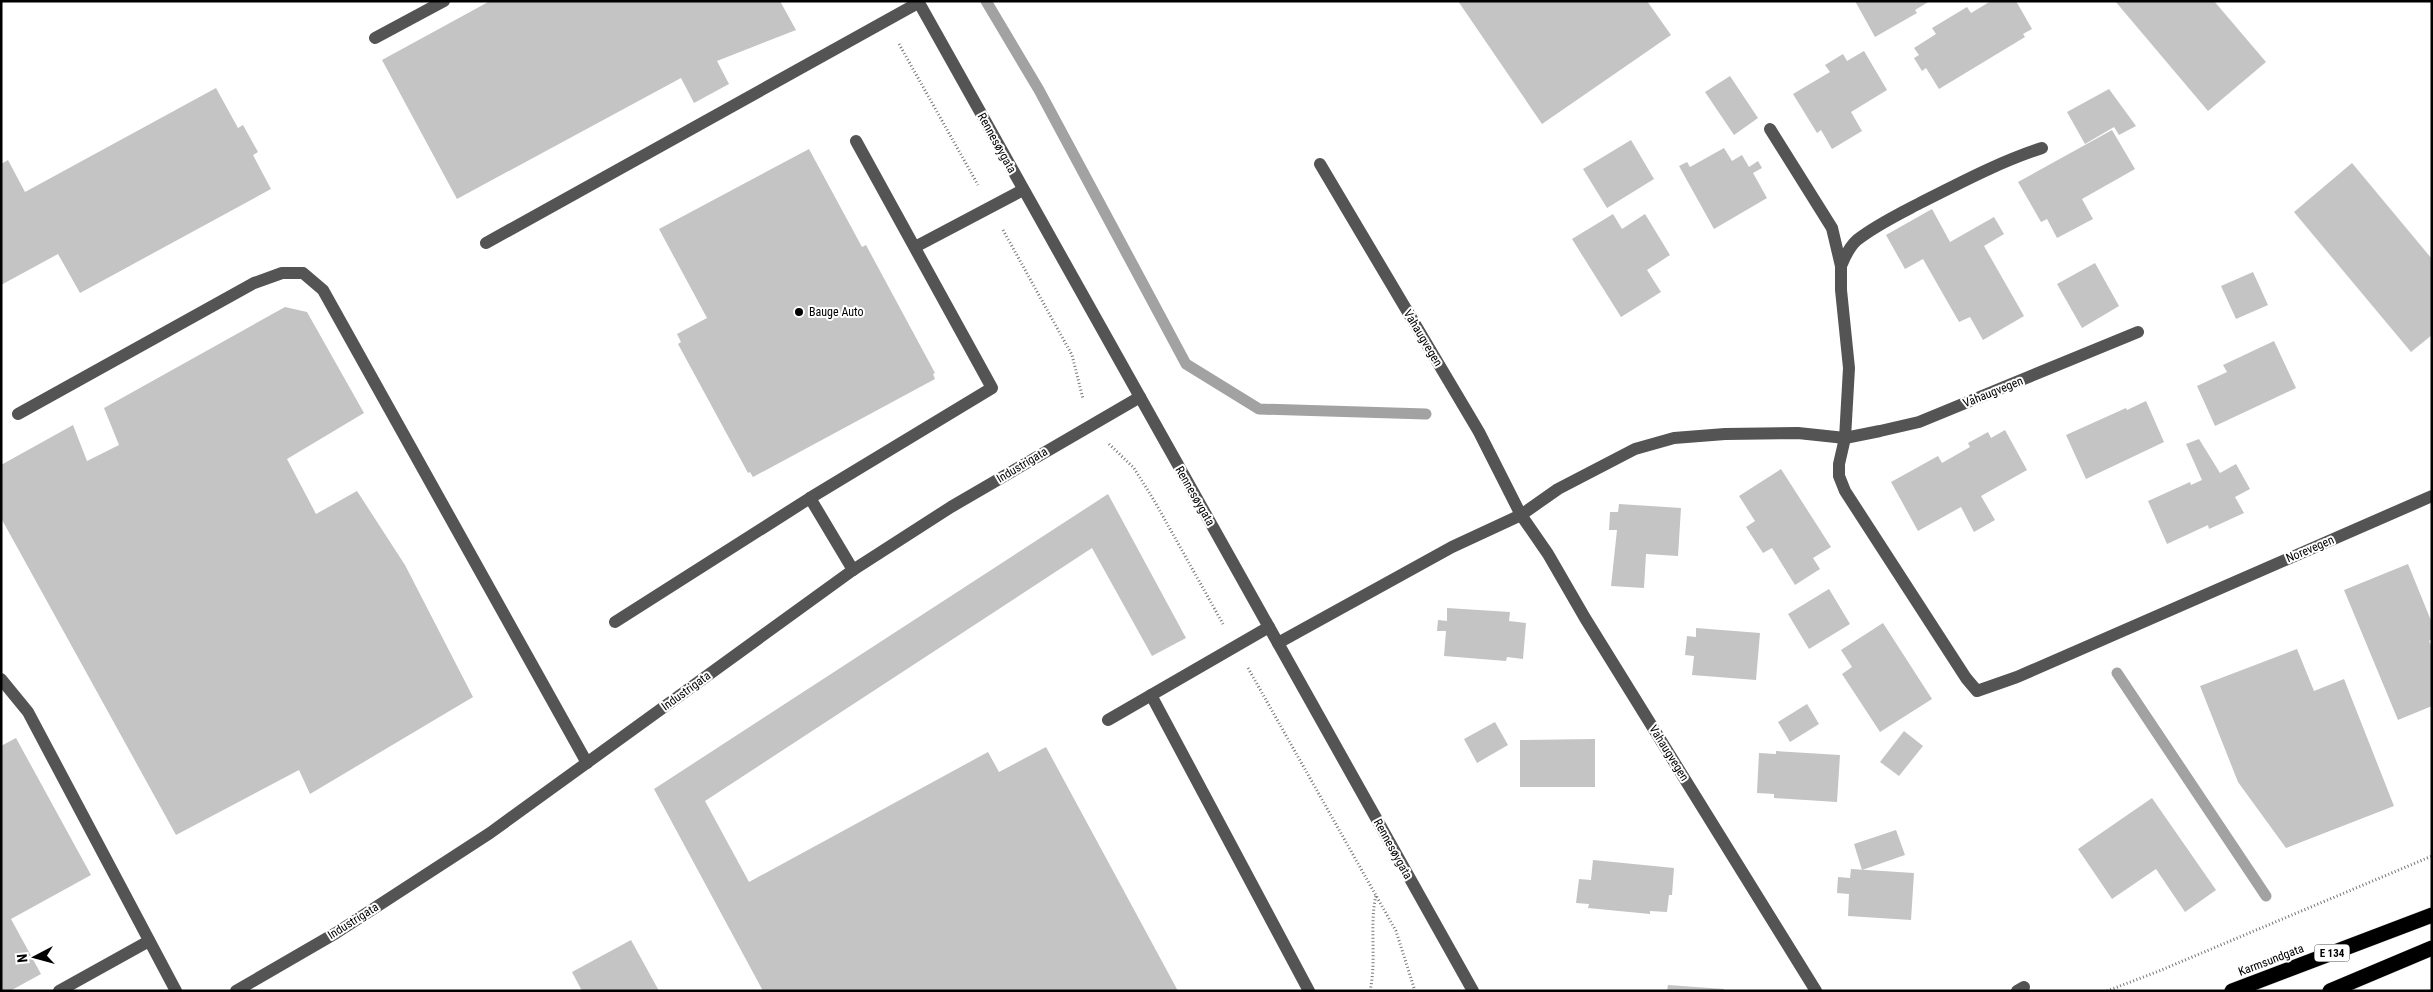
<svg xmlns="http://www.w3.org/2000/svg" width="2433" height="992" viewBox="0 0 2433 992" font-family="'Roboto Condensed',sans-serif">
  <rect width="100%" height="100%" fill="#fff"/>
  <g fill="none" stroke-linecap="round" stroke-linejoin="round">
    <!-- stream -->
    <g stroke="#a2a2a2" stroke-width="11">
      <path d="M986 1 1039 90 1186 364 1259 409 1426 414"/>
      <path d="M2117 673 2266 896"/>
    </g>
  </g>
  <!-- building -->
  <g fill="#c4c4c4">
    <path d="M490 1H780L796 30 717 61 729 84 694 103 681 78 457 199 382 60Z"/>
    <path d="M1458 1H1647L1671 35 1542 124Z"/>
    <path d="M1855 1H1930L1915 10 1917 13 1875 37Z"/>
    <path d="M1991 1H2016L2032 29 2023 34 2025 37 1939 89 1926 68 1922 71 1914 58 1919 55 1914 48 1936 34 1932 28 1967 7 1971 13Z"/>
    <path d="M2115 1H2214L2266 62 2208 111Z"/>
    <path d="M1864 51 1887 90 1851 112 1862 131 1832 149 1821 130 1817 133 1793 94 1830 72 1825 65 1843 54 1847 61Z"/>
    <path d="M1730 76 1758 118 1734 135 1705 92Z"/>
    <path d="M216 88 238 128 243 125 258 152 253 155 271 189 80 293 58 254 1 285V164L8 160 25 192Z"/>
    <path d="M2109 89 2136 126 2119 135 2114 127 2085 144 2067 112Z"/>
    <path d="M2112 130 2135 169 2082 199 2093 219 2057 238 2047 219 2041 222 2018 182Z"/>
    <path d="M1631 140 1654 179 1607 208 1583 169Z"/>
    <path d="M1724 148 1732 161 1742 155 1749 167 1758 161 1762 168 1753 173 1767 198 1714 229 1679 166 1687 162 1690 167Z"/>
    <path d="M809 149 862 247 866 245 935 373 933 374 935 379 753 477 750 472 748 473 678 344 681 342 677 334 707 318 659 229Z"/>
    <path d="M2352 163 2432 259V335L2411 352 2294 212Z"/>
    <path d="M1932 209 1950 242 1994 217 2004 234 1984 246 2024 316 1983 340 1970 317 1959 322 1923 259 1905 269 1886 235Z"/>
    <path d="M1613 214 1622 229 1645 214 1670 255 1647 270 1661 292 1621 317 1572 239Z"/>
    <path d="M2095 263 2119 306 2082 328 2057 284Z"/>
    <path d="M2253 272 2268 305 2236 319 2221 286Z"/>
    <path d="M285 307 307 312 364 413 287 459 316 514 357 491 405 565 473 697 310 794 299 770 176 835 1 518V465L73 425 87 461 119 445 104 408Z"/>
    <path d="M2274 341 2296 388 2215 426 2197 386 2227 372 2223 365Z"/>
    <path d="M2146 401 2164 442 2086 479 2066 435 2126 408 2127 410Z"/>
    <path d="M2005 430 2027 470 1981 496 1995 520 1974 532 1961 507 1918 531 1891 482 1938 456 1942 463 1970 447 1968 443 1988 432 1991 438Z"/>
    <path d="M2199 439 2220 473 2236 464 2250 489 2235 497 2244 513 2209 529 2208 525 2167 544 2148 501 2190 482 2191 485 2202 480 2186 444Z"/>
    <path d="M1781 469 1831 547 1813 558 1820 569 1795 585 1772 548 1763 553 1746 527 1755 521 1739 496Z"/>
    <path d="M1108 494 1186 638 1152 656 1092 548 705 801 749 882 988 752 999 772 1046 747 1178 991H763L654 789Z"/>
    <path d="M1619 504 1681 508 1678 556 1646 554 1644 588 1611 586 1617 530H1609L1610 512H1618Z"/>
    <path d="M2408 564 2432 623V639L2429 641 2432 648V706L2398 720 2344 590Z"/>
    <path d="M1829 589 1850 624 1809 649 1788 614Z"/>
    <path d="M1447 608 1510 612 1509 621 1526 623 1523 659 1507 657 1506 661 1444 656 1446 631H1437L1438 620 1447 621Z"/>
    <path d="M1883 623 1932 699 1880 732 1842 674 1852 667 1841 650Z"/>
    <path d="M1696 628 1760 633 1756 680 1692 675 1694 656 1685 655 1687 636 1696 637Z"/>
    <path d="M2297 649 2314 691 2344 679 2394 806 2286 848 2238 782 2200 686Z"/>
    <path d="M1807 704 1819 724 1790 742 1778 722Z"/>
    <path d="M1495 722 1508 745 1477 763 1464 739Z"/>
    <path d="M1904 731 1923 746 1899 776 1880 762Z"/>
    <path d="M16 738 91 875 11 919 41 974 10 991H1V746Z"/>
    <path d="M1595 739V787H1520V740Z"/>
    <path d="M1776 751 1840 755 1837 802 1774 798V794L1757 793 1759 753 1776 754Z"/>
    <path d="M2152 798 2216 890 2185 912 2156 869 2112 899 2078 849Z"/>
    <path d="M1896 830 1905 855 1862 870 1854 844Z"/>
    <path d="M1593 860 1674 868 1672 895H1669L1667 912 1650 911V914L1588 908 1589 904 1576 903 1579 879 1591 880Z"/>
    <path d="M1851 869 1914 873 1911 920 1848 916 1849 894 1837 893 1838 877 1850 878Z"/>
    <path d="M631 940 659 991H582L572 972Z"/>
    <path d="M1668 985 1724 989V991H1667Z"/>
  </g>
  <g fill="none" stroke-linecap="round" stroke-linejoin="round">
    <!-- highway casing -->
    <g stroke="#dbdbdb" stroke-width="16">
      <g id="highway">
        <path d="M2232 991 2432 915"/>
        <path d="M2330 991 2432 948"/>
      </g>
    </g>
    <!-- path -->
    <g stroke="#767676" stroke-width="3" stroke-dasharray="1 2.5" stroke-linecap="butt">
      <path d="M899 44 978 185"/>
      <path d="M1003 230 1072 355 1083 399"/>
      <path d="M1109 444 1134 468 1155 502 1223 624"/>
      <path d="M1248 668 1396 931 1415 991"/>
      <path d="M1370 991C1377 959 1369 926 1376 895"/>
      <path d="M2107 991 2159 971 2432 856"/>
    </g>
    <!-- minor -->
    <g stroke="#545454" stroke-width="12">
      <path d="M918 1 1473 991"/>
      <path d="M375 38 444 1"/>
      <path d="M1770 129 1832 228 1841 266V290L1849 368 1845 438 1839 464V476L1845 491 1966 678 1977 691 2017 677 2432 496"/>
      <path d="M1320 164 1479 432 1521 515 1548 554 1585 618 1816 991"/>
      <path d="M486 243 918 3"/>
      <path d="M915 247 1023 190"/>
      <path d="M1841 266C1845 256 1849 247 1857 240 1876 225 1899 214 1920 203 1960 183 1999 162 2042 148"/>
      <path d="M18 414 254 283 282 273H303L323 290 587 763"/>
      <path d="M810 498 853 570"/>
      <path d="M615 622 810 498 992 388 856 141"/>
      <path d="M1278 643 1452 547 1521 515 1558 489 1635 449 1674 438 1725 434 1798 433 1845 438 1880 431 1919 422 2138 332"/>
      <path d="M1 679 28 712 176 991"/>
      <path d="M1151 695 1309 991"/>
      <path d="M1108 720 1269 627"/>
      <path d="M59 991 149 941"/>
      <path d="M236 991 336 933 490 833 853 570 951 507 1140 397"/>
      <path d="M2017 991 2024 987"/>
    </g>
    <!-- highway -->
    <use href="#highway" stroke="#000" stroke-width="15"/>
  </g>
  <!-- markers -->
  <circle fill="#000" stroke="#fff" stroke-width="2" cx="799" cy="312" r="5"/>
  <g text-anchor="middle" stroke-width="4" stroke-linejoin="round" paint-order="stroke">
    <!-- shield labels -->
    <rect fill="#fff" stroke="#4c4c4c" stroke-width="1" x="2314.5" y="944.5" width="35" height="17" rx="4"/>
    <g font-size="11" font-weight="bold" fill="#000">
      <text x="2332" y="957">E 134</text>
    </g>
    <!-- street labels -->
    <g font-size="12" fill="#000" stroke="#fff">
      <text transform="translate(997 143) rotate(61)" y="4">Rennesøygata</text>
      <text transform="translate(1423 338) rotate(59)" y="4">Vahaugvegen</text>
      <text transform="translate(1993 392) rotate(-22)" y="4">Vahaugvegen</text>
      <text transform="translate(1022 465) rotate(-31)" y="4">Industrigata</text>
      <text transform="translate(1195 496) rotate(60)" y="4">Rennesøygata</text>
      <text transform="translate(2310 549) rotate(-23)" y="4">Norevegen</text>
      <text transform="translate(686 691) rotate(-36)" y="4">Industrigata</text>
      <text transform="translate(1669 753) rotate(58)" y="4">Vahaugvegen</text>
      <text transform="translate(1393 849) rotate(61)" y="4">Rennesøygata</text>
      <text transform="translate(353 921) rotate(-32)" y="4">Industrigata</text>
      <text transform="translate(2271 960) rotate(-21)" y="4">Karmsundgata</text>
    </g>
    <!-- poi labels -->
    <g font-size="12" fill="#000" stroke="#fff" text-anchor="start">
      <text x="809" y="316">Bauge Auto</text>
    </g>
  </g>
  <!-- border -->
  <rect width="2433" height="992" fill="none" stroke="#000000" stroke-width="5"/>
  <!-- north arrow -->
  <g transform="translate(35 957) rotate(264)" stroke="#ffffff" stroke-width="4" paint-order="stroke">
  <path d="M0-4L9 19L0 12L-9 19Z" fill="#000000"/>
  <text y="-8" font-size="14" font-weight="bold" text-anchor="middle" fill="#000000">N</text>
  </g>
</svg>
